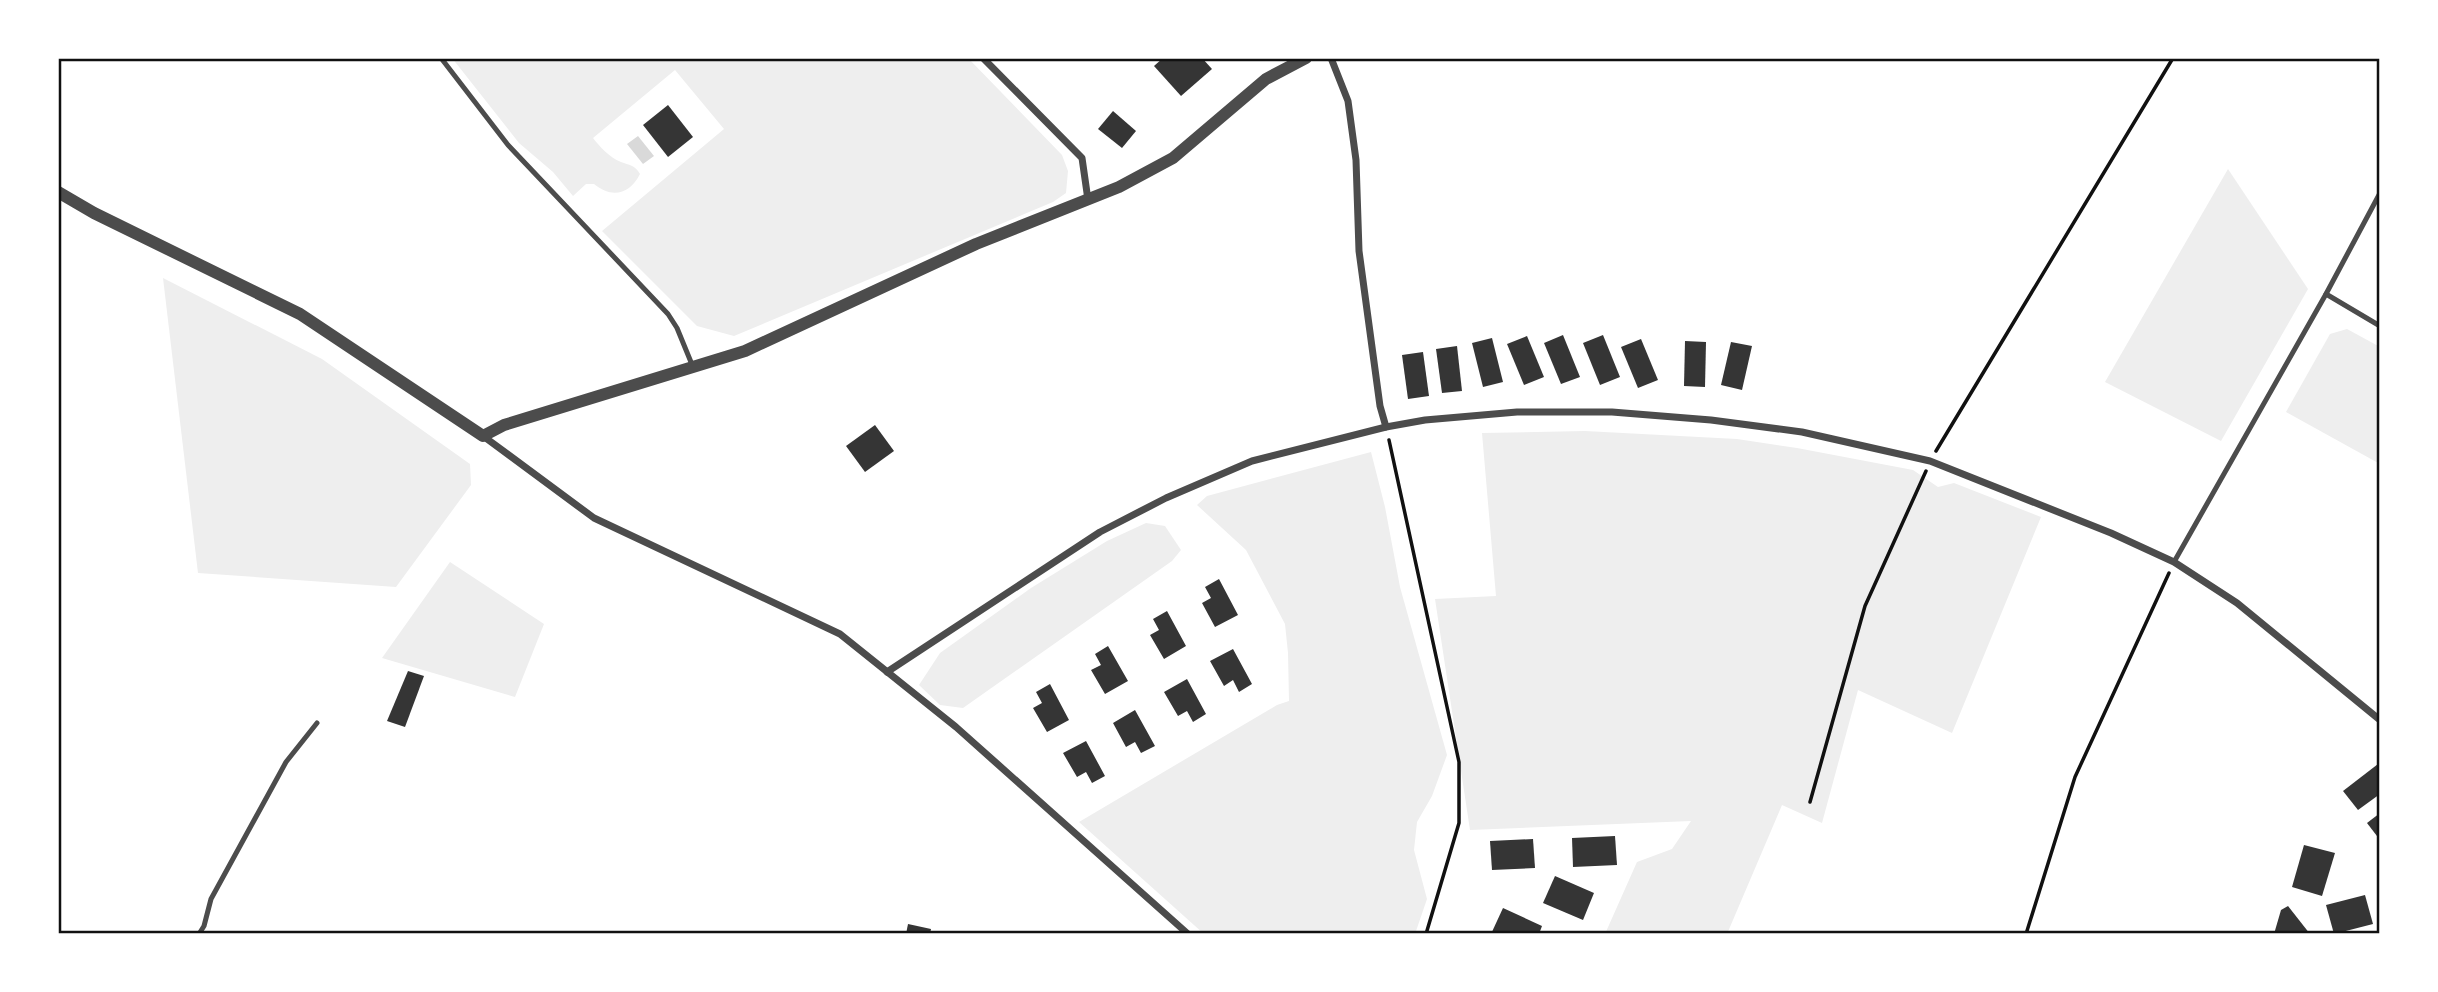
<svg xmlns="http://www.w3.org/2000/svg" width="2438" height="992" viewBox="0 0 2438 992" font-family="Raleway,sans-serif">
  <rect width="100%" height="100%" fill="#fff"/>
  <!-- green -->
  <g fill="#eee">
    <path d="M452 58H968L1062 155 1068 171 1066 193 1053 202 734 336 697 326 602 231 724 129 675 70 593 138C600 147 609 157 621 162 629 165 635 165 640 174 630 194 612 199 594 184H586L573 196 553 172 519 143Z"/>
    <path d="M2228 169 2308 289 2221 441 2105 382Z"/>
    <path d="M163 278 322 359 470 464 471 485 396 587 198 573Z"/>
    <path d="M2347 329 2380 347V464L2286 412 2330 334Z"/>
    <path d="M1585 431 1737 439 1797 448 1913 470 1938 487 1954 483 2041 517 1952 733 1858 690 1822 823 1782 805 1727 934H1605L1637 862 1672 849 1691 821 1470 830 1435 599 1496 596 1482 433Z"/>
    <path d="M1371 452 1385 507 1400 587 1447 755 1432 796 1417 822 1414 850 1427 899 1415 934H1204L1079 822 1277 705 1289 701 1288 653 1285 624 1246 550 1197 505 1207 496Z"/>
    <path d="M1146 523 1165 526 1181 550 1172 561 963 708 940 705 919 685 940 653 1031 588 1107 541Z"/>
    <path d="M450 562 544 624 515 697 382 658Z"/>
  </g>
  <!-- water -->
  <path fill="#d9d9d9" d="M638 136 654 156 643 164 627 144Z"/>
  <!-- building -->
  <g fill="#353535">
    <path d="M1163 58H1202L1212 69 1181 96 1154 66Z"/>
    <path d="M668 105 693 137 668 157 643 125Z"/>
    <path d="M1113 111 1136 131 1122 148 1098 129Z"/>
    <path d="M1563 335 1580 377 1561 384 1544 343Z"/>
    <path d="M1603 335 1620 377 1600 385 1583 343Z"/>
    <path d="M1527 336 1544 377 1524 385 1507 344Z"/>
    <path d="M1492 338 1503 382 1483 387 1472 343Z"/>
    <path d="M1641 339 1658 380 1638 388 1621 347Z"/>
    <path d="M1685 341 1706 342 1705 387 1684 386Z"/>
    <path d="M1731 342 1752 346 1742 390 1721 385Z"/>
    <path d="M1457 346 1462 391 1442 393 1436 349Z"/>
    <path d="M1423 352 1429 396 1408 399 1402 355Z"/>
    <path d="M875 425 894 451 865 472 846 446Z"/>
    <path d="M1219 579 1238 615 1215 627 1202 603 1211 598 1205 587Z"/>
    <path d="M1167 611 1186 646 1164 659 1150 635 1159 630 1153 619Z"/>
    <path d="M1108 646 1128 681 1105 694 1091 670 1101 665 1095 654Z"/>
    <path d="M1233 649 1252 684 1239 692 1233 680 1224 686 1210 661Z"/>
    <path d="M408 671 424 676 405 727 387 721Z"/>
    <path d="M1187 679 1206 714 1193 722 1187 711 1178 716 1164 692Z"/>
    <path d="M1050 684 1069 720 1047 732 1033 708 1042 703 1036 692Z"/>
    <path d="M1135 710 1155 746 1141 753 1135 742 1126 747 1113 723Z"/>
    <path d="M1086 741 1105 776 1092 783 1086 772 1077 777 1063 753Z"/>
    <path d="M2378 764 2380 794 2358 810 2343 791Z"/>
    <path d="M2380 813V840L2367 823Z"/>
    <path d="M1615 836 1617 865 1573 867 1572 838Z"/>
    <path d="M1533 839 1535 868 1492 870 1490 841Z"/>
    <path d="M2304 845 2335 853 2322 896 2292 887Z"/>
    <path d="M1555 876 1594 893 1583 920 1543 903Z"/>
    <path d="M2365 895 2373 924 2334 934 2326 905Z"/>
    <path d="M2288 906 2310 934H2274L2281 910Z"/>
    <path d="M1503 908 1542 926 1539 934H1491Z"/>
    <path d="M908 924 931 929 930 934H906Z"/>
  </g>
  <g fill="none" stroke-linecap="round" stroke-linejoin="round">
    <!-- path -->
    <g stroke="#111" stroke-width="3.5">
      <path d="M1389 440 1459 762V823L1426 934"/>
      <path d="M1936 451 2173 58"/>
      <path d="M1810 802 1865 606 1926 471"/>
      <path d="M2026 934 2075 777 2169 573"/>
    </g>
    <!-- service -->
    <g stroke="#4c4c4c" stroke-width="5">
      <path d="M441 58 508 145 668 314 677 328 693 367"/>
      <path d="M2326 294 2380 326"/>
      <path d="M2174 562 2326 294 2380 193"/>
      <path d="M199 934 204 926 211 899 286 762 317 723"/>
    </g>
    <!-- minor -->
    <g stroke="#4c4c4c" stroke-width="7">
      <path d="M983 58 1082 158 1088 200"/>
      <path d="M1331 58 1348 101 1356 160 1359 251 1380 406 1386 427"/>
      <path d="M483 436 594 518 840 634 956 727 1188 934"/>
      <path d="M887 672 1100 532 1166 498 1252 461 1386 427 1425 420 1517 412H1612L1711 420 1802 432 1930 461 2111 533 2174 562 2237 603 2380 720"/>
    </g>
    <!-- tertiary -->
    <path stroke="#4c4c4c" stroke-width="12" d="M58 192 94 213 300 314 483 436 504 425 745 351 976 244 1119 187 1173 158 1266 79 1306 58"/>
  </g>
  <!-- border -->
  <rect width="2438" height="992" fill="none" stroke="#ffffff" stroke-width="119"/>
  <rect x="60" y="60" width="2318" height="872" fill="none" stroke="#111" stroke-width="2.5"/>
</svg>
